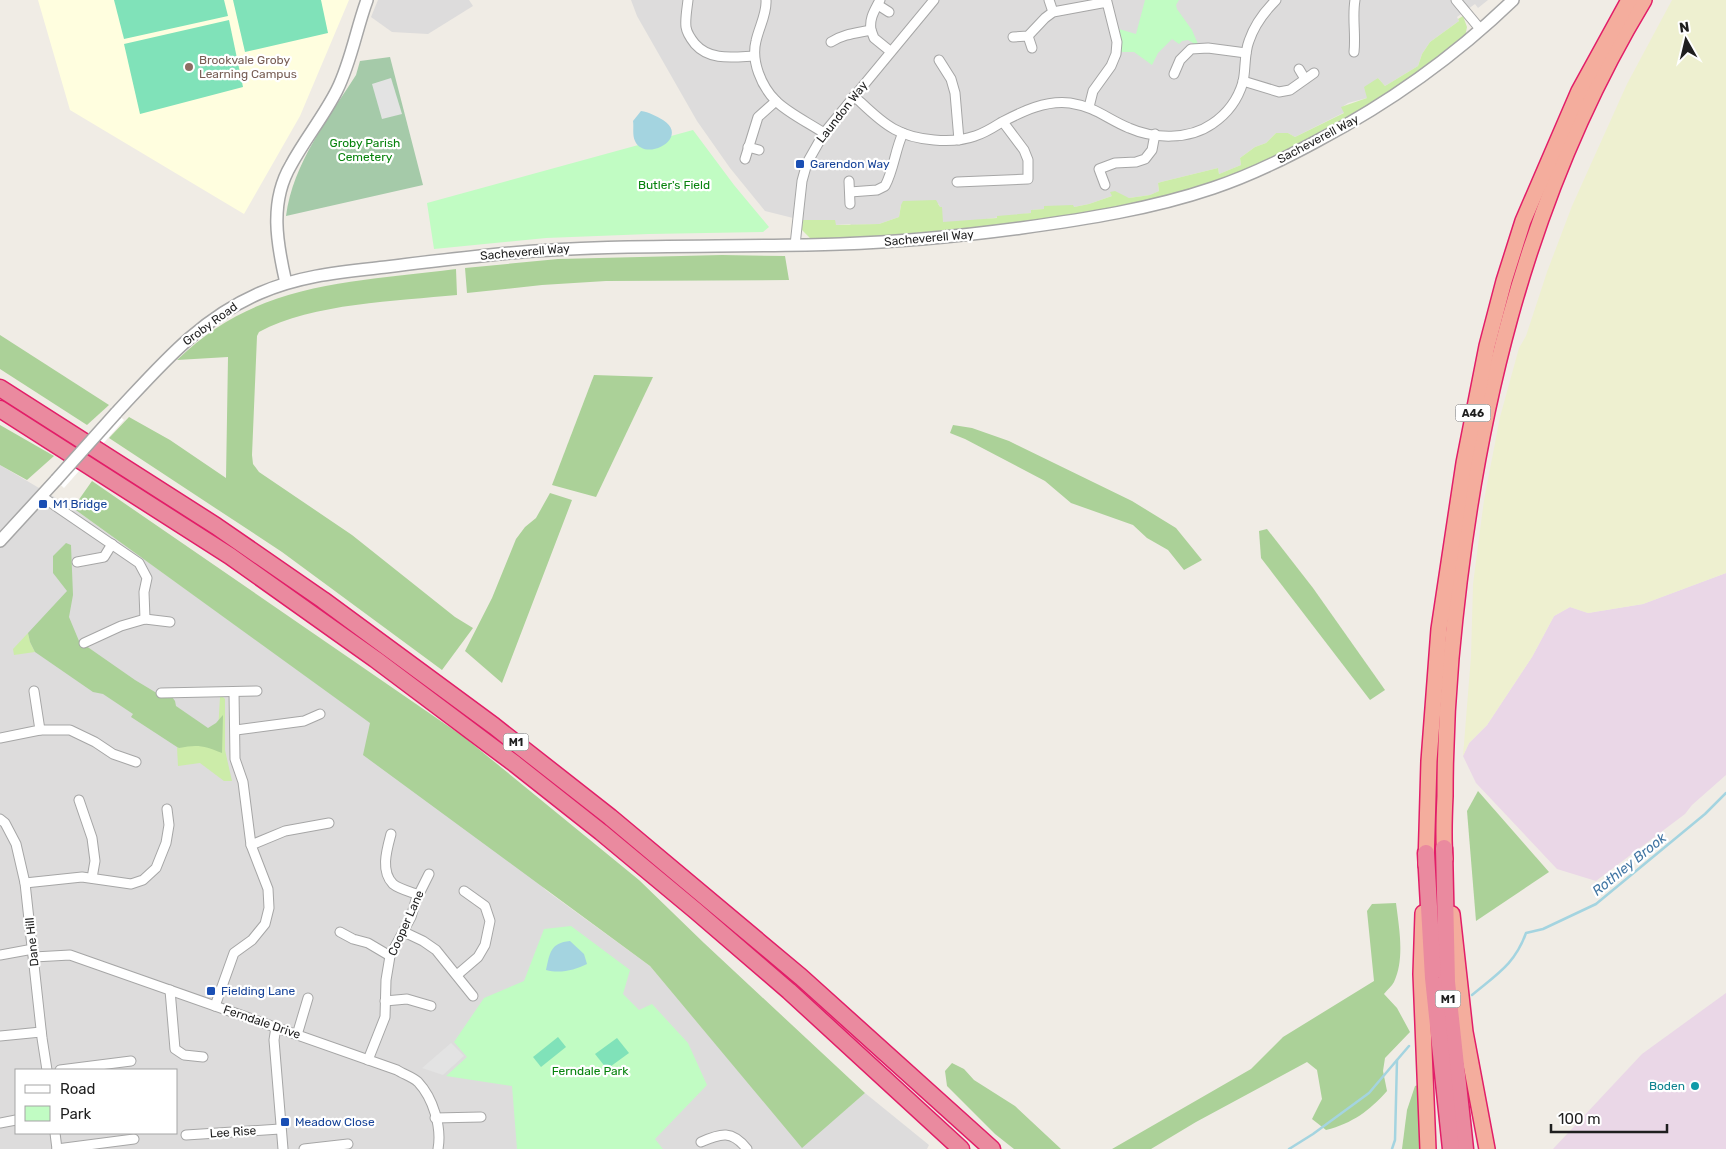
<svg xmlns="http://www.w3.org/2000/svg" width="1726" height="1149" viewBox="0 0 1726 1149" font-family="Rubik,sans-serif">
  <rect width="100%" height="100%" fill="#f0ece5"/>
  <!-- residential -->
  <g fill="#dddcdc" fill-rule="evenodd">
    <path d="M378 0H469L473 6 428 34 392 32 371 17Z"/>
    <path d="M631 0H1488L1478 8 1475 4 1457 17 1459 21 1430 42 1422 54 1418 66 1385 86 1378 78 1367 98 1348 103 1342 107 1345 112 1295 137 1288 133H1276L1266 143 1255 147 1240 158 1241 165 1219 174 1218 168 1161 182 1158 183 1159 191 1150 195 1129 198 1112 196 1089 204 1074 207 1044 206 1045 209 1031 210V213L964 222H942L939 204 901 205 899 217 879 224 851 225 850 224 835 225V220H801L765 211 730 168 697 121 637 16Z"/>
    <path d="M0 465 73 508 371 723 547 891 650 966 802 1147 865 1093 929 1145 927 1149H0ZM16 1070H176V1133H16Z"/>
  </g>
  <!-- industrial -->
  <g fill="#ead7e7">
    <path d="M1726 573V775L1692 805 1685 814 1596 881 1557 869 1476 783 1463 756 1469 743 1487 725 1532 657 1554 616 1570 607 1588 613 1643 604Z"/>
    <path d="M1726 993V1149H1553L1642 1054Z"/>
  </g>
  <!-- education -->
  <path fill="#fffedf" d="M38 0H349L300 116 244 214 70 110Z"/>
  <!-- farmland -->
  <path fill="#eef0d0" d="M1672 0H1726V573L1643 604 1588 613 1570 607 1554 616 1532 657 1487 725 1469 743 1463 756 1471 656 1473 584 1484 500 1500 417 1519 348 1526 336 1547 272 1572 206 1627 84Z"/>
  <!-- grass -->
  <g fill="#cceca9">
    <path d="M1463 16 1467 27 1465 37 1415 76 1335 127 1271 159 1214 183 1153 202 1006 226 907 236 812 240 802 230 801 220H835L836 225 879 224 899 217 901 205 903 201 936 200 940 207H942L943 222 997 218V216L1031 213V210L1044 209V206L1073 205 1074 207 1089 204 1112 196 1110 192 1115 191 1129 198 1150 195 1159 191 1158 183 1161 182 1218 168 1219 174 1241 165 1240 158 1255 147 1266 143 1276 133H1288L1295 137 1344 113 1341 107 1367 98 1364 87 1378 78 1385 86 1418 66 1422 54 1430 42 1459 21 1458 19Z"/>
    <path d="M28 633 30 642 35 652 14 655 13 649Z"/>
    <path d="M220 697H223L225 699V750L232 781H224L200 763 178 766 177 747 179 748 218 731Z"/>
  </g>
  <!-- forest -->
  <g fill="#abd198">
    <path d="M722 255 785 256 789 280 606 281 542 285 467 293 465 268 558 259Z"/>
    <path d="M456 269 457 295C397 301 313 303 259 332L257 336 252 455 253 464 259 472 352 535 455 617 473 628 442 670 282 552 109 438 129 417 170 440 226 478 228 357 177 360C259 280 351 283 456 269Z"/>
    <path d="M0 335 95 396 109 405 87 425 0 369Z"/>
    <path d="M594 375 653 377 596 497 552 485Z"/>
    <path d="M0 425 54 456 27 480 0 465Z"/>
    <path d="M953 425 972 428 1009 441 1132 501 1176 528 1202 560 1184 570 1168 550 1147 538 1133 525 1071 503 1045 481 965 439 950 433Z"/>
    <path d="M92 481 464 737 639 880 704 943 865 1093 802 1148 650 966 363 755 370 723 73 508Z"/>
    <path d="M550 493 572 500 502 683 465 651 492 598 516 539 525 527 536 518Z"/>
    <path d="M1267 529 1313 588 1385 690 1370 700 1261 558 1259 531Z"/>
    <path d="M66 543 71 545 73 595 69 617 79 641 135 680 160 695 172 697 175 701 176 706 208 728 216 723 223 715 222 753C205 746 198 744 179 748L177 747 131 717 133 714 103 694 93 692 35 652 30 642 28 633 67 591 53 573V556Z"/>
    <path d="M1478 791 1549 872 1476 921 1467 811Z"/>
    <path d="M1396 903C1399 928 1405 958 1394 982 1392 986 1387 990 1384 994L1397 1008 1410 1032 1385 1058 1383 1071 1387 1091C1369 1111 1353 1123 1326 1130L1312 1119 1322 1099 1317 1070 1307 1062 1196 1122 1151 1149H1112L1251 1069 1283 1037 1374 981 1367 911 1372 904Z"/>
    <path d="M952 1063 964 1069 974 1080 1015 1106 1061 1149H1014L995 1134 947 1086 945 1071Z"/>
    <path d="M1422 1084 1423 1149H1402L1407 1110 1415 1086Z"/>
  </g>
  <!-- cemetery -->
  <path fill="#a5caa9" d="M390 57 423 185 286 216C293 163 328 119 356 75L360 61Z"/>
  <!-- park -->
  <g fill="#c1fcc3">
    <path d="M1145 0H1179L1176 5 1177 9 1192 30 1198 44H1195L1188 40 1182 41 1179 44 1172 39 1158 53 1152 65 1134 52H1121L1119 29 1136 34Z"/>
    <path d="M693 130 734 185 769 227 763 232 649 234 546 238 434 249 427 203Z"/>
    <path d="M571 926 630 970 623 994 639 1010 652 1004 688 1043 707 1085 655 1139 663 1149H517L512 1086 446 1076 467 1057 454 1042 484 998 524 981 544 929Z"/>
  </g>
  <!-- pitch -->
  <g fill="#80e2b9">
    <path d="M114 0H224L228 16 124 39Z"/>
    <path d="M233 0H321L328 33 245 52Z"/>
    <path d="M229 20 243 87 140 114 124 44Z"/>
    <path d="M558 1037 566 1047 541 1067 533 1057Z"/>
    <path d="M617 1038 629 1053 607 1069 595 1054Z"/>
  </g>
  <!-- parking -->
  <g fill="#e3e3e3">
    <path d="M391 78 402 114 382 119 372 84Z"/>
    <path d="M451 1043 464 1056 443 1075 422 1068Z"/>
  </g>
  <!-- water -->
  <g fill="#a4d4e0">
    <path d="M641 111C649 112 656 116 663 120 691 138 645 163 635 141 632 135 634 127 633 121Z"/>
    <path d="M570 941 584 954 587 964C575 970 560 974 546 970 550 953 550 943 570 941Z"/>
  </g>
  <!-- pier -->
  <path fill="#fff" d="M112 409 124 420 64 488 52 477Z"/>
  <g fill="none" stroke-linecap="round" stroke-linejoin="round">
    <!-- stream -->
    <g stroke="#a4d4e0" stroke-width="2.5">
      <path d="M1472 995C1497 974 1515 964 1526 933L1543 929 1596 904 1705 814 1726 793"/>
      <path d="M1289 1149 1313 1134 1369 1093 1397 1060"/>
      <path d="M1392 1149 1395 1140 1397 1060 1409 1046"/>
    </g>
    <!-- minor casing -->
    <g stroke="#a6a6a6" stroke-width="11">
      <g id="minor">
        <path d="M688 0C687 9 685 19 686 27 687 34 691 39 695 44 710 61 733 57 754 56"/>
        <path d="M766 0C767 14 759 27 756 41 751 61 761 86 776 101 788 113 809 123 824 133"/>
        <path d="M1049 0 1053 12"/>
        <path d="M1456 0 1481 30"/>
        <path d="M878 5 889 12"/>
        <path d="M871 30C869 18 875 10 880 0"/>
        <path d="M1028 36 1032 48"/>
        <path d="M1013 37 1028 36 1045 18 1053 12 1107 2 1117 42 1116 54 1111 66 1093 91 1089 107"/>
        <path d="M831 42C843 34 857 33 871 30L874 38 890 51"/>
        <path d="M1354 52C1356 34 1352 17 1355 0"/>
        <path d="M939 60 951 79 955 93 959 140"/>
        <path d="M1299 69 1305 79"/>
        <path d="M1174 74 1180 60 1191 49 1208 48 1246 53"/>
        <path d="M1243 81 1279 92 1290 90 1314 73"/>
        <path d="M854 96C866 107 879 121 894 129 915 141 953 144 975 136 985 133 994 127 1002 122 1023 111 1046 100 1070 103 1096 107 1107 119 1129 128 1154 139 1189 140 1212 124 1227 114 1238 99 1243 82 1246 68 1244 54 1249 41 1254 26 1265 11 1276 0"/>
        <path d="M748 147 759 150"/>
        <path d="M745 159 758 117 776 101"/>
        <path d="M849 181 850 204"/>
        <path d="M957 182 1028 179V160L1024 150 1003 122"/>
        <path d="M1105 185 1099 169 1115 163 1136 162 1145 159 1152 150 1155 134"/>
        <path d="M850 192 877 190 885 186C894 169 895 150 903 133"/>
        <path d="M795 245 802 181 807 163 824 133 934 0"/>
        <path d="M41 496 139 563 147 578 144 592 145 619"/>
        <path d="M77 562 104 557 112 544"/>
        <path d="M84 643 121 626 145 619 170 622"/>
        <path d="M161 693 257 691"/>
        <path d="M40 730H70L95 742 113 754 136 762"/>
        <path d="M236 730 304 721 320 714"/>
        <path d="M0 738 40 730 34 691"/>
        <path d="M79 800 92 838 95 861 92 878"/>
        <path d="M0 819 5 823 16 844 25 883 42 1038 47 1070"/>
        <path d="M391 834C387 849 380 871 393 884 399 889 411 892 419 895"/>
        <path d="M251 845 285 831 329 823"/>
        <path d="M25 883 82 877 131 884 143 880 156 868 166 843 169 825 167 809"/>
        <path d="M340 932 353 939 368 943 390 956"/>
        <path d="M404 932 423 941 436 950 473 996"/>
        <path d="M0 955 33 949"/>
        <path d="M34 957 70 955 397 1070C403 1074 413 1077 418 1082 433 1098 442 1127 438 1149"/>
        <path d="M457 975 478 957 485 945 490 921 485 906 464 891"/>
        <path d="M170 990 175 1049 184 1055 203 1057"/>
        <path d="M385 1001 407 999 431 1006"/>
        <path d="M215 1006 234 953 252 940 265 924 269 908 268 889 251 845 243 782 235 759 234 692"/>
        <path d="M276 1027 274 1040 283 1149"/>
        <path d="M297 1035 308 998"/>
        <path d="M0 1036 41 1032"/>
        <path d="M368 1060 385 1017 386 980 390 956 411 917 416 900 429 874"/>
        <path d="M60 1070 131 1061"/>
        <path d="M435 1118 481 1117"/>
        <path d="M0 1123 16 1120"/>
        <path d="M55 1133 57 1149"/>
        <path d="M186 1135 280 1129"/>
        <path d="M701 1142C721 1133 732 1130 747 1149"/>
        <path d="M57 1149 134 1139"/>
        <path d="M304 1149 348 1144"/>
      </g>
    </g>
    <!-- tertiary casing -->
    <g stroke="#a6a6a6" stroke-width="14">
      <g id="tertiary">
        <path d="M286 283C277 244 269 202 291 165 305 139 324 116 337 90 351 62 356 30 367 0"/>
        <path d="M116 413C161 365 198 320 260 293 301 275 342 272 386 267 423 262 461 258 499 254 612 243 726 248 840 244 900 242 961 236 1021 228 1086 219 1151 209 1213 188 1249 176 1284 159 1317 141 1389 103 1455 56 1513 0"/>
        <path d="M0 541 56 480"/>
      </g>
    </g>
    <!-- trunk casing -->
    <g stroke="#e21e68" stroke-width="18">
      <g id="trunk">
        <path d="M1445 859C1443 839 1444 817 1445 796 1445 750 1447 704 1451 658 1472 427 1523 200 1644 0"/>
        <path d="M1426 865 1429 761 1439 629 1464 463 1487 346 1504 281 1523 221 1579 91 1629 0"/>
        <path d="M1423 913 1421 974 1428 1149"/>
        <path d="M1452 914 1465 1032 1487 1149"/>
      </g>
    </g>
    <!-- motorway casing -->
    <g stroke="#e21e68" stroke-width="19">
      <g id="motorway">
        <path d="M0 388 216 526 323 600 494 726 610 817 801 977 992 1149"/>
        <path d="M0 409 230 556 375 659 515 764 601 832 696 911 789 991 961 1149"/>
        <path d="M1444 848 1447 982 1465 1149"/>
        <path d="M1426 853 1433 978 1451 1149"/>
      </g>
    </g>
    <!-- minor -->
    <use href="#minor" stroke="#fff" stroke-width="9"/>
    <!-- tertiary -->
    <use href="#tertiary" stroke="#fff" stroke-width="11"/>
    <!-- trunk -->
    <use href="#trunk" stroke="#f4ad9d" stroke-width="15"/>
    <!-- motorway -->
    <use href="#motorway" stroke="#ea8a9f" stroke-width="16"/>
    <!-- tertiary-bridge casing -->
    <g stroke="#a6a6a6" stroke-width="14" stroke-linecap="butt">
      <path id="tertiary-bridge" d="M56 480 116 413"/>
    </g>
    <!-- tertiary-bridge -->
    <use href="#tertiary-bridge" stroke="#fff" stroke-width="11"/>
  </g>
  <!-- markers -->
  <circle fill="#8d6e63" stroke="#fff" stroke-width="2" cx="189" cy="67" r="5"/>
  <g fill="#1a4fb4" stroke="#fff" stroke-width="2">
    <rect x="795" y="159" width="10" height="10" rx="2.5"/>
    <rect x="38" y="499" width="10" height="10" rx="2.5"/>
    <rect x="206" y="986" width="10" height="10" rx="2.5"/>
    <rect x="280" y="1117" width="10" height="10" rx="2.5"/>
  </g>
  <circle fill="#0f9aa8" stroke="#fff" stroke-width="2" cx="1695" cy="1086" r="5"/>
  <g text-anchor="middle" stroke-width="4.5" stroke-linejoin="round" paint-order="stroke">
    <!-- shield labels -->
    <g fill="#fff" stroke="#626262" stroke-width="1">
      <rect x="1455.5" y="404.5" width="35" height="17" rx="4"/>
      <rect x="503.5" y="733.5" width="25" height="17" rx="4"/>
      <rect x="1435.5" y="990.5" width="25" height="17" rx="4"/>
    </g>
    <g font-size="11" font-weight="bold" fill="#1f1f1f">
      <text x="1473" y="417">A46</text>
      <text x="516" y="746">M1</text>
      <text x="1448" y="1003">M1</text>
    </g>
    <!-- education labels -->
    <g font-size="12" fill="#785e54" stroke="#fff" text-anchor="start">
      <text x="199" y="64">Brookvale Groby<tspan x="199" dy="14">Learning Campus</tspan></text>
    </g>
    <!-- street labels -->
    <g font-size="12" fill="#1f1f1f" stroke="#fff">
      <text transform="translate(842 112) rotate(-52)" y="4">Laundon Way</text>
      <text transform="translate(1318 139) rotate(-28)" y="4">Sacheverell Way</text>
      <text transform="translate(929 238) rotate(-5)" y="4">Sacheverell Way</text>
      <text transform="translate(525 252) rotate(-5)" y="4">Sacheverell Way</text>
      <text transform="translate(210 324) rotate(-36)" y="4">Groby Road</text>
      <text transform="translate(406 923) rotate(-66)" y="4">Cooper Lane</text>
      <text transform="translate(32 942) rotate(-96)" y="4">Dane Hill</text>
      <text transform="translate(262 1022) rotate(19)" y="4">Ferndale Drive</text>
      <text transform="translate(233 1132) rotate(-4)" y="4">Lee Rise</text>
    </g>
    <!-- park labels -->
    <g font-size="12" fill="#07830d" stroke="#fff">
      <text x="365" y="147">Groby Parish<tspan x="365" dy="14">Cemetery</tspan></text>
      <text x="674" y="189">Butler's Field</text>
      <text x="590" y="1075">Ferndale Park</text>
    </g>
    <!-- transit labels -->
    <g font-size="12" fill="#164399" stroke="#fff" text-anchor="start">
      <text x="810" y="168">Garendon Way</text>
      <text x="53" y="508">M1 Bridge</text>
      <text x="221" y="995">Fielding Lane</text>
      <text x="295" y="1126">Meadow Close</text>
    </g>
    <!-- culture labels -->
    <g font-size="12" fill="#0d838f" stroke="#fff" text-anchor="end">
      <text x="1685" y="1090">Boden</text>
    </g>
    <!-- water labels -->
    <g font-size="14" font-style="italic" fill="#4276a3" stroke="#fff">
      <text transform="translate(1629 864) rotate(-39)" y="5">Rothley Brook</text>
    </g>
  </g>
  <!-- legend -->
  <rect x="15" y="1069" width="162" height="65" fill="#ffffff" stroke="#a5a5a5"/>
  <rect x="25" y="1085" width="25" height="8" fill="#ffffff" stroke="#a5a5a5"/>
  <text x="60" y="1094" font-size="15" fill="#1f1f1f">Road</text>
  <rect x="25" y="1106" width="25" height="15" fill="#c1fcc3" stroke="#a5a5a5"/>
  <text x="60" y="1119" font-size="15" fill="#1f1f1f">Park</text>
  <!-- north arrow -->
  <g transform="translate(1686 40) rotate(352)" stroke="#ffffff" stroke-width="4" paint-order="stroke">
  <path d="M0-4L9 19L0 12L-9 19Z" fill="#1f1f1f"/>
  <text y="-8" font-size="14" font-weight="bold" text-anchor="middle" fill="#1f1f1f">N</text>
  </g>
  <!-- scale -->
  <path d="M1551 1124v8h116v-8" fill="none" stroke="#1f1f1f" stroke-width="2.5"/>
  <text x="1558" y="1124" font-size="15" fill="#1f1f1f" stroke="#ffffff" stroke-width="4" paint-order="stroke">100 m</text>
</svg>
